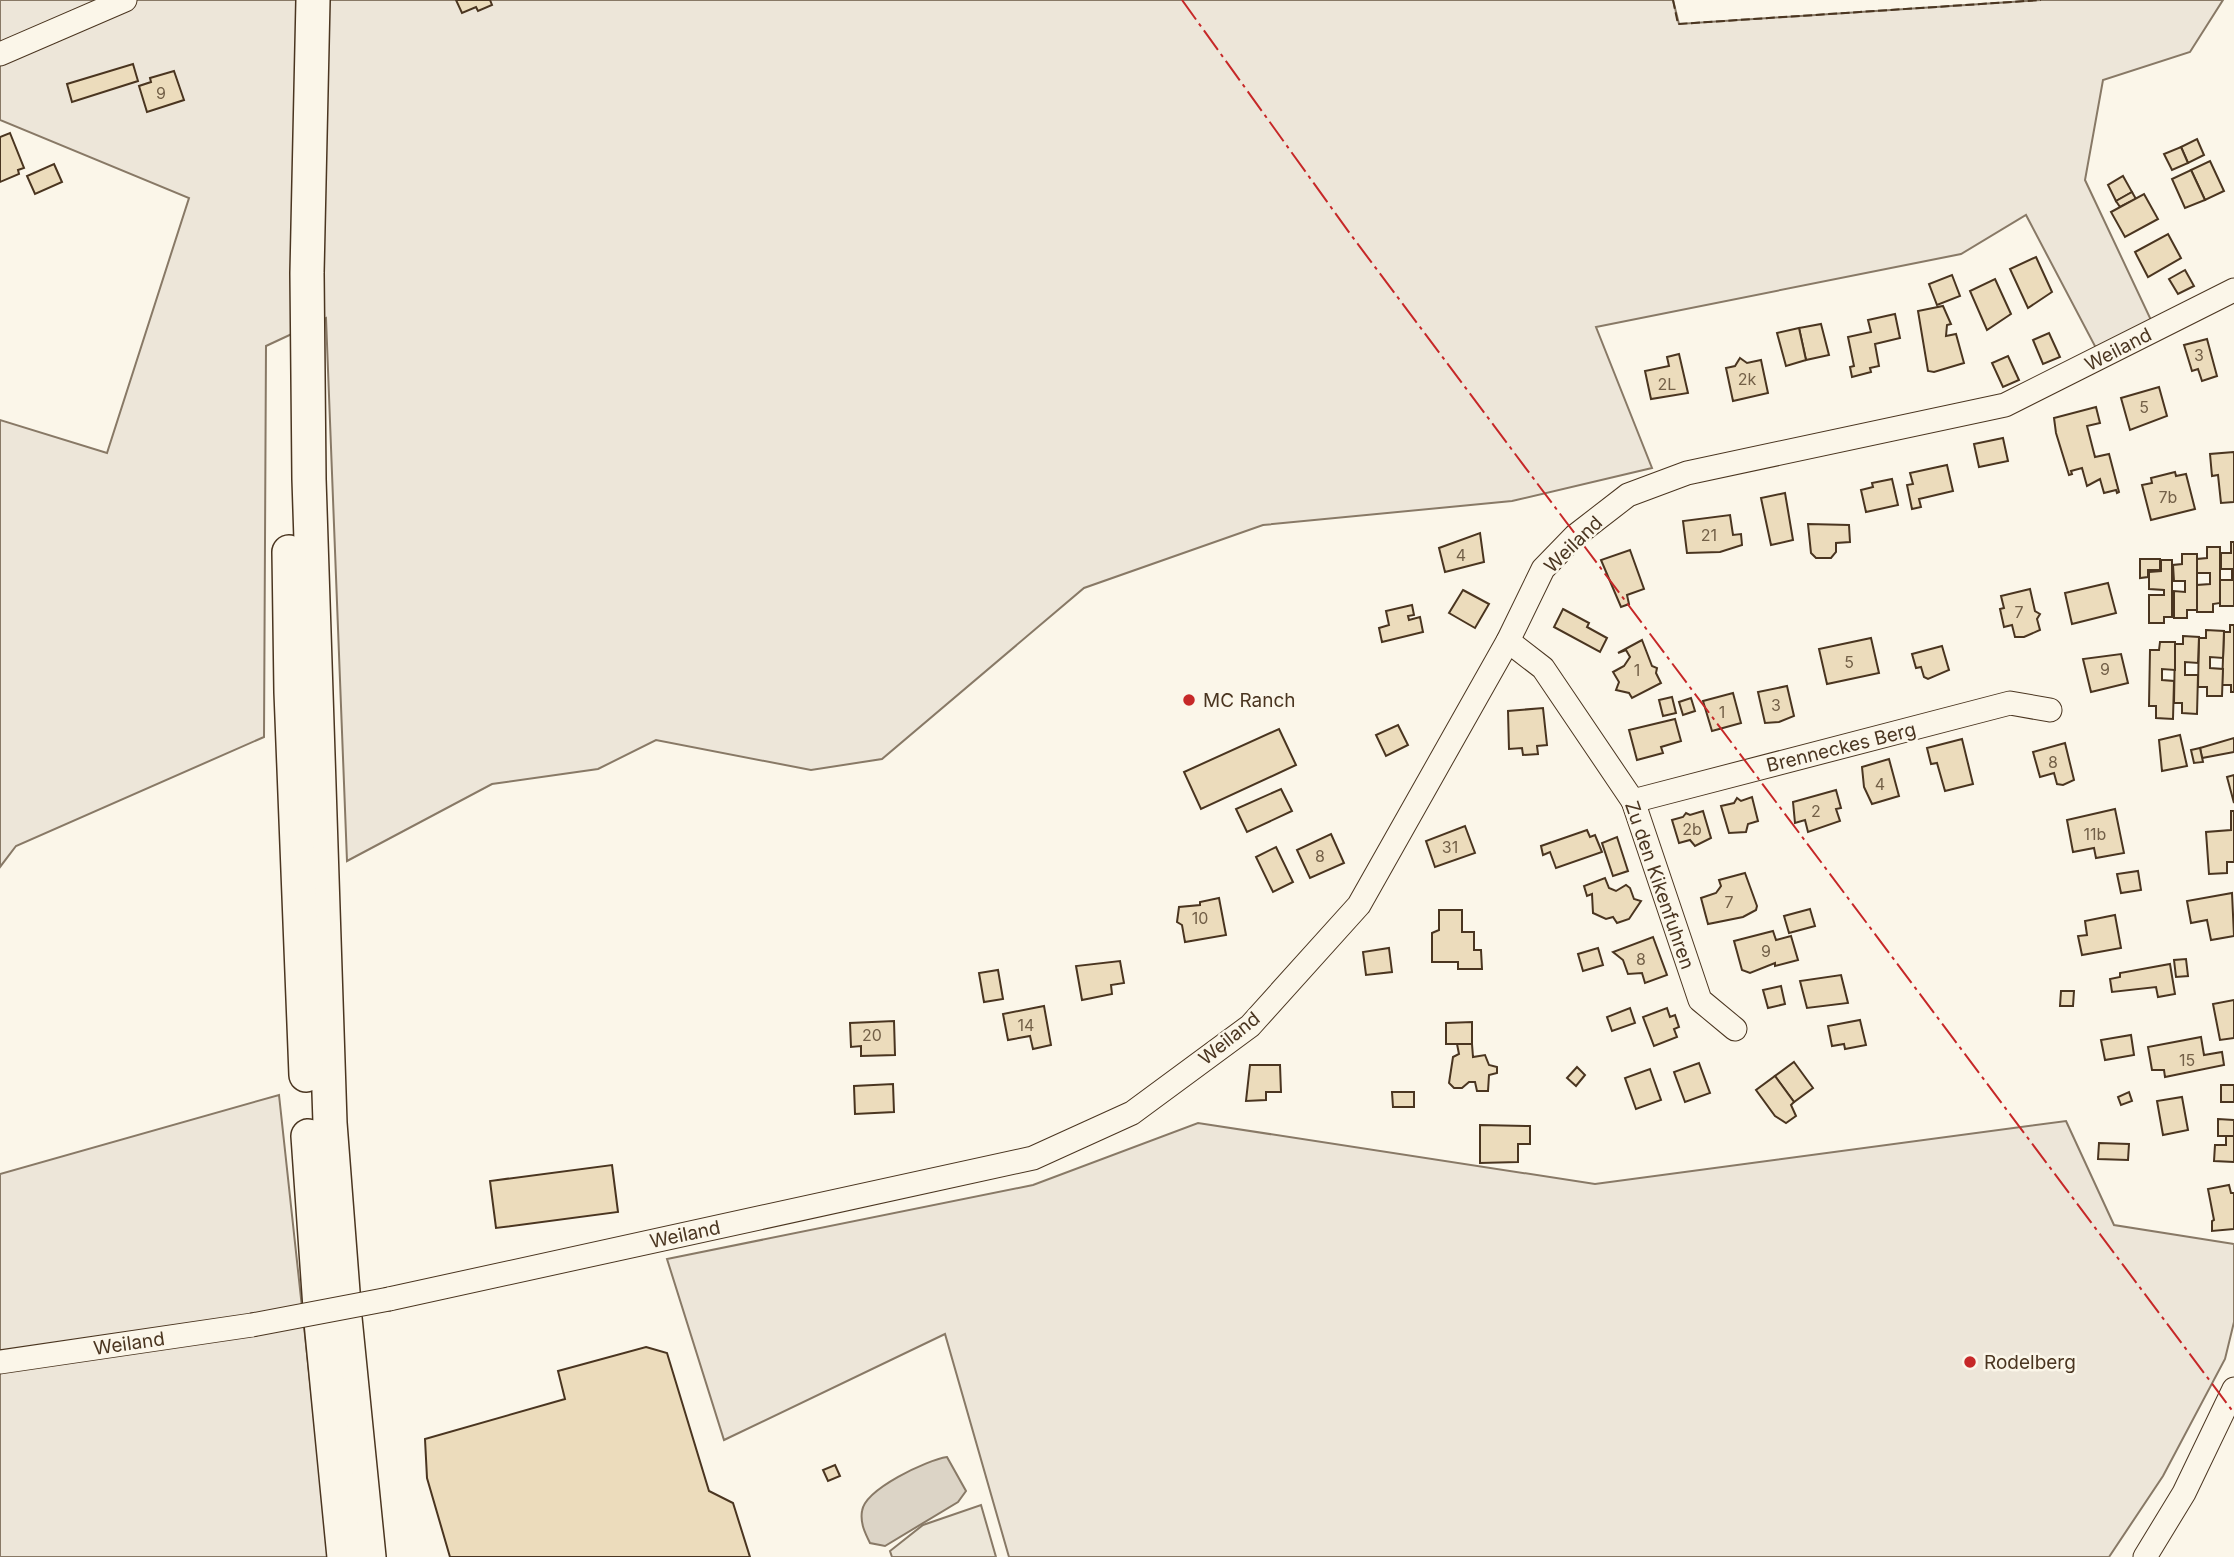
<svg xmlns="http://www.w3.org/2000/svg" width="2234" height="1557" viewBox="0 0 2234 1557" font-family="Inter,sans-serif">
  <rect width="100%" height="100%" fill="#fbf6e9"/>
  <!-- green -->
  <g fill="#ede6d9" stroke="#887966" stroke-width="2">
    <path d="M0 0H1673L1679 24 2041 0H2223L2190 52 2103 80 2085 180 2151 320 2097 350 2026 215 1961 254 1596 327 1652 468 1512 501 1263 525 1084 588 882 759 811 770 656 740 598 769 492 784 347 861 326 318 266 346 264 737 16 846 0 867V420L107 453 189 198 0 120Z"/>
    <path d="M279 1095 329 1557H0V1174Z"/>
    <path d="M2066 1121 2114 1225 2234 1244V1322L2225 1359 2163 1476 2109 1557H1009L945 1334 724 1440 667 1259 1033 1185 1198 1123 1595 1184Z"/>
  </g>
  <!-- parking -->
  <path fill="#ede7d9" stroke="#887966" stroke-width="2" d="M981 1505 996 1557H892L890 1551 923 1525Z"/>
  <!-- water -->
  <path fill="#dcd4c6" stroke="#887966" stroke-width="2" d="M947 1457 966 1491 958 1502 885 1546 870 1543C865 1533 860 1523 862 1511 865 1489 927 1460 947 1457Z"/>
  <!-- building -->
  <g fill="#ecdcbc" stroke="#4a3520" stroke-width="2">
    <path d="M456 0H490L492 5 478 11 476 7 462 13Z"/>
    <path d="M133 64 138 81 72 102 67 84Z"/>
    <path d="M174 71 184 100 147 112 139 86 151 82 150 78Z"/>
    <path d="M10 133 24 168 18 170 19 174 0 182V137Z"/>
    <path d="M2197 139 2204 155 2188 163 2181 147Z"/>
    <path d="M2181 147 2188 163 2172 170 2164 154Z"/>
    <path d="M2210 161 2224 191 2205 200 2191 170Z"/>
    <path d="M54 164 62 182 35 194 27 176Z"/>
    <path d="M2191 170 2205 200 2185 208 2172 179Z"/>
    <path d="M2123 176 2132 192 2116 201 2108 185Z"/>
    <path d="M2132 192 2136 199 2120 207 2116 201Z"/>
    <path d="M2144 194 2158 219 2125 237 2111 212Z"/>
    <path d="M2168 234 2181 258 2148 277 2135 252Z"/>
    <path d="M2036 257 2052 292 2028 308 2010 269Z"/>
    <path d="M2185 270 2194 286 2178 294 2169 279Z"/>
    <path d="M1952 275 1960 296 1937 305 1929 284Z"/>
    <path d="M1995 279 2011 314 1987 330 1970 291Z"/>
    <path d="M1943 306 1951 324 1947 325 1946 336 1956 334 1964 363 1934 372 1928 371 1918 311Z"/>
    <path d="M1895 314 1900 338 1875 344 1879 366 1870 368 1871 372 1852 377 1850 367 1854 366 1848 337 1871 332 1868 320Z"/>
    <path d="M1821 324 1829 355 1806 360 1799 328Z"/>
    <path d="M1799 328 1806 360 1786 366 1777 333Z"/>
    <path d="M2049 333 2060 357 2043 364 2033 340Z"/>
    <path d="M2207 339 2217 376 2202 381 2198 369 2192 371 2184 345Z"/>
    <path d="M1679 354 1688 393 1651 399 1645 371 1669 366 1667 357Z"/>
    <path d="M2008 356 2019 380 2003 387 1992 363Z"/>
    <path d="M1740 358 1747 363 1761 360 1768 393 1733 401 1726 368 1735 366Z"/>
    <path d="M2159 387 2167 416 2130 430 2121 398Z"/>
    <path d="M2096 407 2100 423 2087 426 2095 457 2109 454 2119 492 2117 493 2116 490 2104 493 2100 479 2087 486 2082 468 2071 471 2072 474 2069 475 2056 433 2054 418Z"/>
    <path d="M2003 438 2008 461 1979 467 1974 444Z"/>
    <path d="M2234 452V502L2221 503 2218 475 2212 476 2210 454Z"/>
    <path d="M1947 465 1953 491 1919 499 1921 507 1912 509 1907 485 1913 484 1910 473Z"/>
    <path d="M2175 472 2176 476 2186 474 2195 509 2151 520 2142 485 2152 483 2151 478Z"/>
    <path d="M1892 479 1898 505 1866 512 1861 490 1873 487 1872 483Z"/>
    <path d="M1785 493 1793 540 1771 545 1761 498Z"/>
    <path d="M1730 515 1733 535 1741 534 1742 545 1720 552 1687 553 1683 521Z"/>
    <path d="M1808 524 1849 525 1850 542 1836 543V552L1831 558H1816L1811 553Z"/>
    <path d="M1480 533 1484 562 1445 572 1439 548Z"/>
    <path d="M2231 542H2234V606H2220V580H2232V569H2221V553H2231Z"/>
    <path d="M2207 547H2220V603L2213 604V612H2197V585L2210 584V573H2197V559L2207 558Z"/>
    <path d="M1630 550 1644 589 1627 595 1629 604 1621 607 1601 560Z"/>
    <path d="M2182 554H2197V610H2187V618H2174V591L2185 592V581H2174L2173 565 2182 564Z"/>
    <path d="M2140 559H2160V570H2148V577L2140 578Z"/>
    <path d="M2161 560H2172V617H2164V623H2149V595H2164V590L2149 589V572L2161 571Z"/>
    <path d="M2108 583 2116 613 2072 624 2065 593Z"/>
    <path d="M2030 589 2035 611 2040 614 2037 619 2040 630 2024 637H2015L2012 625 2004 627 2000 609 2004 608 2001 596Z"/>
    <path d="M1463 590 1489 604 1475 628 1449 613Z"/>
    <path d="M1412 605 1414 615 1408 616 1409 620 1420 617 1423 632 1382 642 1379 628 1389 625 1386 611Z"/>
    <path d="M1563 609 1589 623 1587 627 1607 638 1600 652 1554 627Z"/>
    <path d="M2230 625H2234V692H2231V685H2222L2224 632H2230Z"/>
    <path d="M2206 630 2224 631 2223 658 2210 657V668L2223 669 2222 696H2207V687H2198L2199 638H2206Z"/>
    <path d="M2183 636 2199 637 2198 663 2185 662V675H2198L2197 714 2182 713V703H2174L2175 644H2183Z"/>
    <path d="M1871 638 1879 673 1827 684 1819 649Z"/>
    <path d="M1642 640 1652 666 1657 668 1656 673 1661 683 1632 698 1629 693 1616 690 1619 682 1613 672 1624 666 1630 657 1626 650 1618 653Z"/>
    <path d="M2160 642H2175V670L2162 669V680L2174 681 2173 719 2156 718V706H2149L2150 650H2159Z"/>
    <path d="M1942 646 1949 670 1928 679 1924 677 1921 667 1916 668 1912 654Z"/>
    <path d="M2121 654 2128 683 2091 692 2083 659Z"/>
    <path d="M1787 686 1794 716 1779 722 1765 723 1758 692Z"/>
    <path d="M1733 693 1741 723 1712 731 1703 701Z"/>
    <path d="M1672 697 1676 713 1663 716 1659 700Z"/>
    <path d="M1691 698 1695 711 1683 715 1679 702Z"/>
    <path d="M1543 708 1547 745 1537 746 1538 754 1523 755 1522 748 1509 749 1508 711Z"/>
    <path d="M1675 719 1681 741 1661 747 1663 753 1637 760 1629 730Z"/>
    <path d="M1398 725 1408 745 1386 756 1376 735Z"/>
    <path d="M1279 729 1296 765 1201 809 1184 772Z"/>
    <path d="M2180 735 2187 766 2162 771 2159 740Z"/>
    <path d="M2234 738V752L2202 758 2200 748Z"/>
    <path d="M1962 739 1973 784 1945 791 1937 763 1931 764 1927 748Z"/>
    <path d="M2065 743 2074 780 2063 785 2057 784 2054 773 2040 777 2033 752Z"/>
    <path d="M2200 748 2203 762 2194 763 2191 750Z"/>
    <path d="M1889 759 1899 796 1872 804 1864 787 1862 767Z"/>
    <path d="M2234 775V803L2227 777Z"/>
    <path d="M1281 789 1292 811 1247 832 1236 809Z"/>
    <path d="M1836 790 1841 808 1836 809 1840 821 1808 832 1805 820 1795 823 1793 802Z"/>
    <path d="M1752 797 1758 821 1748 824 1746 832 1729 833 1721 806 1734 803 1737 798 1741 801Z"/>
    <path d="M2115 809 2124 853 2096 858 2094 848 2073 852 2067 820Z"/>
    <path d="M1703 811 1711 838 1695 846 1690 840 1679 843 1672 820 1683 817 1686 813 1690 815Z"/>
    <path d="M2231 811H2234V862H2227V873L2209 874 2206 832 2231 830Z"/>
    <path d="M1465 826 1475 853 1435 867 1426 841Z"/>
    <path d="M1587 830 1590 837 1595 835 1602 852 1556 868 1550 852 1543 855 1541 846Z"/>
    <path d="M1331 834 1344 863 1310 878 1297 850Z"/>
    <path d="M1617 837 1628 871 1613 876 1602 843Z"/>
    <path d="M1276 847 1293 882 1273 892 1256 857Z"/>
    <path d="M2138 871 2141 890 2121 893 2117 874Z"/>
    <path d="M1745 873 1757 906 1756 910 1743 917 1708 924 1701 898 1716 893 1721 886 1719 880Z"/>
    <path d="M1605 878 1609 888 1616 891 1626 885 1630 888 1634 899 1641 901 1629 919 1617 923 1613 917 1606 919 1593 913 1592 894 1587 896 1584 886Z"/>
    <path d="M2232 893 2234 936 2211 940 2207 920 2191 923 2187 901Z"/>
    <path d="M1219 898 1226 935 1185 942 1182 925 1177 922 1179 907 1200 905V902Z"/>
    <path d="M1810 909 1815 926 1789 933 1784 916Z"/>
    <path d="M1439 910H1462V932H1474V950H1481L1482 969H1458V962H1432V933L1439 930Z"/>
    <path d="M2115 915 2121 948 2082 955 2078 936 2087 935 2085 921Z"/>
    <path d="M1773 931 1776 940 1791 936 1798 960 1775 966V963L1750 973 1742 970 1734 941Z"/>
    <path d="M1653 937 1667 975 1645 983 1642 973 1628 974 1623 960 1613 952Z"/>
    <path d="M1389 948 1392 972 1366 975 1363 952Z"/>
    <path d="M1598 948 1603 965 1583 971 1578 954Z"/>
    <path d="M2186 959 2188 976 2176 977 2174 960Z"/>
    <path d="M1120 961 1124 983 1111 985 1112 994 1082 1000 1076 966Z"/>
    <path d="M2170 964 2175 994 2158 997 2156 987 2112 992 2110 979 2120 977V973Z"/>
    <path d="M998 970 1003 999 984 1002 979 973Z"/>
    <path d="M1841 975 1848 1003 1807 1008 1800 981Z"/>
    <path d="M1781 986 1785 1004 1768 1008 1763 990Z"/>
    <path d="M2061 991H2074L2073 1006H2060Z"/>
    <path d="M2234 1000V1038L2220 1040 2213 1004Z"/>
    <path d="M1044 1006 1051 1045 1033 1049 1030 1036 1008 1040 1003 1014Z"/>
    <path d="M1630 1008 1635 1023 1612 1031 1607 1017Z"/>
    <path d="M1667 1008 1670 1017 1675 1015 1679 1027 1674 1029 1677 1037 1654 1046 1643 1017Z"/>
    <path d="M1860 1020 1866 1045 1845 1049 1844 1044 1832 1046 1828 1026Z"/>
    <path d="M894 1021 895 1055 861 1056V1046L851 1047 850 1023Z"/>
    <path d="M1472 1022V1044H1446V1023Z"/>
    <path d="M2131 1035 2134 1055 2105 1060 2101 1040Z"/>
    <path d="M2201 1037 2204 1055 2222 1052 2224 1065 2165 1077 2164 1070H2152L2148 1047Z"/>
    <path d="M1457 1044H1472L1473 1057 1485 1055 1489 1065 1497 1067V1073L1489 1075 1488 1091H1477L1475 1082H1469L1462 1088H1454L1449 1083 1453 1057 1459 1054Z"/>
    <path d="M1794 1062 1813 1088 1794 1102 1775 1076Z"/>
    <path d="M1699 1063 1710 1093 1685 1102 1674 1072Z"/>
    <path d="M1250 1065H1280L1281 1092H1266V1100L1246 1101Z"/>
    <path d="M1577 1067 1585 1075 1576 1086 1567 1078Z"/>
    <path d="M1650 1069 1661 1100 1636 1109 1625 1078Z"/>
    <path d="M1775 1076 1794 1102 1791 1105 1796 1116 1786 1123 1775 1116 1756 1090Z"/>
    <path d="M893 1084 894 1112 855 1114 854 1086Z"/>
    <rect x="2221" y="1085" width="13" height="17"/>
    <path d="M1392 1092H1414V1107H1393Z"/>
    <path d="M2129 1092 2132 1101 2121 1105 2118 1097Z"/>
    <path d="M2182 1097 2188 1130 2163 1135 2157 1101Z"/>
    <path d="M2218 1119 2234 1120V1136H2218Z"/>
    <path d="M1480 1125 1530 1126V1144H1518V1162L1480 1163Z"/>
    <path d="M2226 1136H2234V1162L2214 1161 2215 1145H2226Z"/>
    <path d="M2099 1143 2129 1144 2128 1160 2098 1159Z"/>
    <path d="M612 1165 618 1212 496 1228 490 1181Z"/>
    <path d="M2229 1185 2231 1193H2234V1229L2212 1231V1221L2214 1220 2208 1189Z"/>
    <path d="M646 1347 667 1353 709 1491 733 1503 750 1557H450L427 1478 425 1439 565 1399 558 1371Z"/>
    <path d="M835 1465 840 1476 828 1481 823 1470Z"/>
  </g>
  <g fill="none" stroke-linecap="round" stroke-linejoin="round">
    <!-- minor casing -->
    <g stroke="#4a3520" stroke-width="25">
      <g id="minor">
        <path d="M0 54 125 0"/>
        <path d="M1508 641 1543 668 1633 801 1700 1000 1735 1029"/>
        <path d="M1633 801 2010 703 2050 710"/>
        <path d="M389 1299 1033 1158 1132 1113 1250 1026 1359 905 1508 641 1543 569 1575 536 1628 495 1687 473 2005 405 2234 290"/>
        <path d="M0 1362 252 1325"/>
        <path d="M2145 1557 2184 1493 2234 1389"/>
      </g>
    </g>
    <!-- highway casing -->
    <g stroke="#4a3520" stroke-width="36">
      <g id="highway">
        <path d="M313 0 307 273 309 479 330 1123 345 1318 369 1557"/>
        <path d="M289 552 291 692 306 1075"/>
        <path d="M308 1136 321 1322 344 1557"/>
      </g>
    </g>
    <!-- minor -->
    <use href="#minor" stroke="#fbf6e9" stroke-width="23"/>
    <!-- highway -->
    <use href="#highway" stroke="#fbf6e9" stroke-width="33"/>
    <!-- minor-bridge casing -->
    <g stroke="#4a3520" stroke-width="25" stroke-linecap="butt">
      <path id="minor-bridge" d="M252 1325 389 1299"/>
    </g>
    <!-- minor-bridge -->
    <use href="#minor-bridge" stroke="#fbf6e9" stroke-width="23"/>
    <!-- fence -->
    <path stroke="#4a3520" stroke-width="2" stroke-dasharray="9 3.5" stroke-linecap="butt" d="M1673 0 1678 24 2041 0"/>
    <!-- power -->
    <path stroke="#c62828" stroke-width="2" stroke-dasharray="24 5 3.5 5" stroke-linecap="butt" d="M1182 0 1351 235 2234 1413"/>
  </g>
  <!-- markers -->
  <g fill="#c62828" stroke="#fbf6e9" stroke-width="2.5">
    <circle cx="1189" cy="700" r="7"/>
    <circle cx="1970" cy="1362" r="7"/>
  </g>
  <g text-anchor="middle" stroke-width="5" stroke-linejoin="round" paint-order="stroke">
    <!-- number labels -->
    <g font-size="16" fill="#725f47">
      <text x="161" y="99">9</text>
      <text x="2199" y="361">3</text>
      <text x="1747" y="385">2k</text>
      <text x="1667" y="390">2L</text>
      <text x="2144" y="413">5</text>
      <text x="2168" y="503">7b</text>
      <text x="1709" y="541">21</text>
      <text x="1461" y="561">4</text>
      <text x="2019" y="618">7</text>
      <text x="1849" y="668">5</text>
      <text x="2105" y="675">9</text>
      <text x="1637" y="676">1</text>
      <text x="1776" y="711">3</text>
      <text x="1722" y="718">1</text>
      <text x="2053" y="768">8</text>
      <text x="1880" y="790">4</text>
      <text x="1816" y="817">2</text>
      <text x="1692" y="835">2b</text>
      <text x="2095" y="840">11b</text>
      <text x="1450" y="853">31</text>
      <text x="1320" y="862">8</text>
      <text x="1729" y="908">7</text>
      <text x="1200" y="924">10</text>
      <text x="1766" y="957">9</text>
      <text x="1641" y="965">8</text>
      <text x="1026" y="1031">14</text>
      <text x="872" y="1041">20</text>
      <text x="2187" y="1066">15</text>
    </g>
    <!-- street labels -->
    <g font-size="19" fill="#4a3520" stroke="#fbf6e9">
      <text transform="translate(2118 349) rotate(-27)" y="7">Weiland</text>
      <text transform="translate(1573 544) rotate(-44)" y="7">Weiland</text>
      <text transform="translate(1841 747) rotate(-14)" y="7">Brenneckes Berg</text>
      <text transform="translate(1660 885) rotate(71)" y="7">Zu den Kikenfuhren</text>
      <text transform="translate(1229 1038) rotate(-39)" y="7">Weiland</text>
      <text transform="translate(685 1234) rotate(-12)" y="7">Weiland</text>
      <text transform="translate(129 1343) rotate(-8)" y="7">Weiland</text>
    </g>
    <!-- poi labels -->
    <g font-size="19" fill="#4a3520" stroke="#fbf6e9" text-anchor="start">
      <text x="1203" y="707">MC Ranch</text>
      <text x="1984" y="1369">Rodelberg</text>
    </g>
  </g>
</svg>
